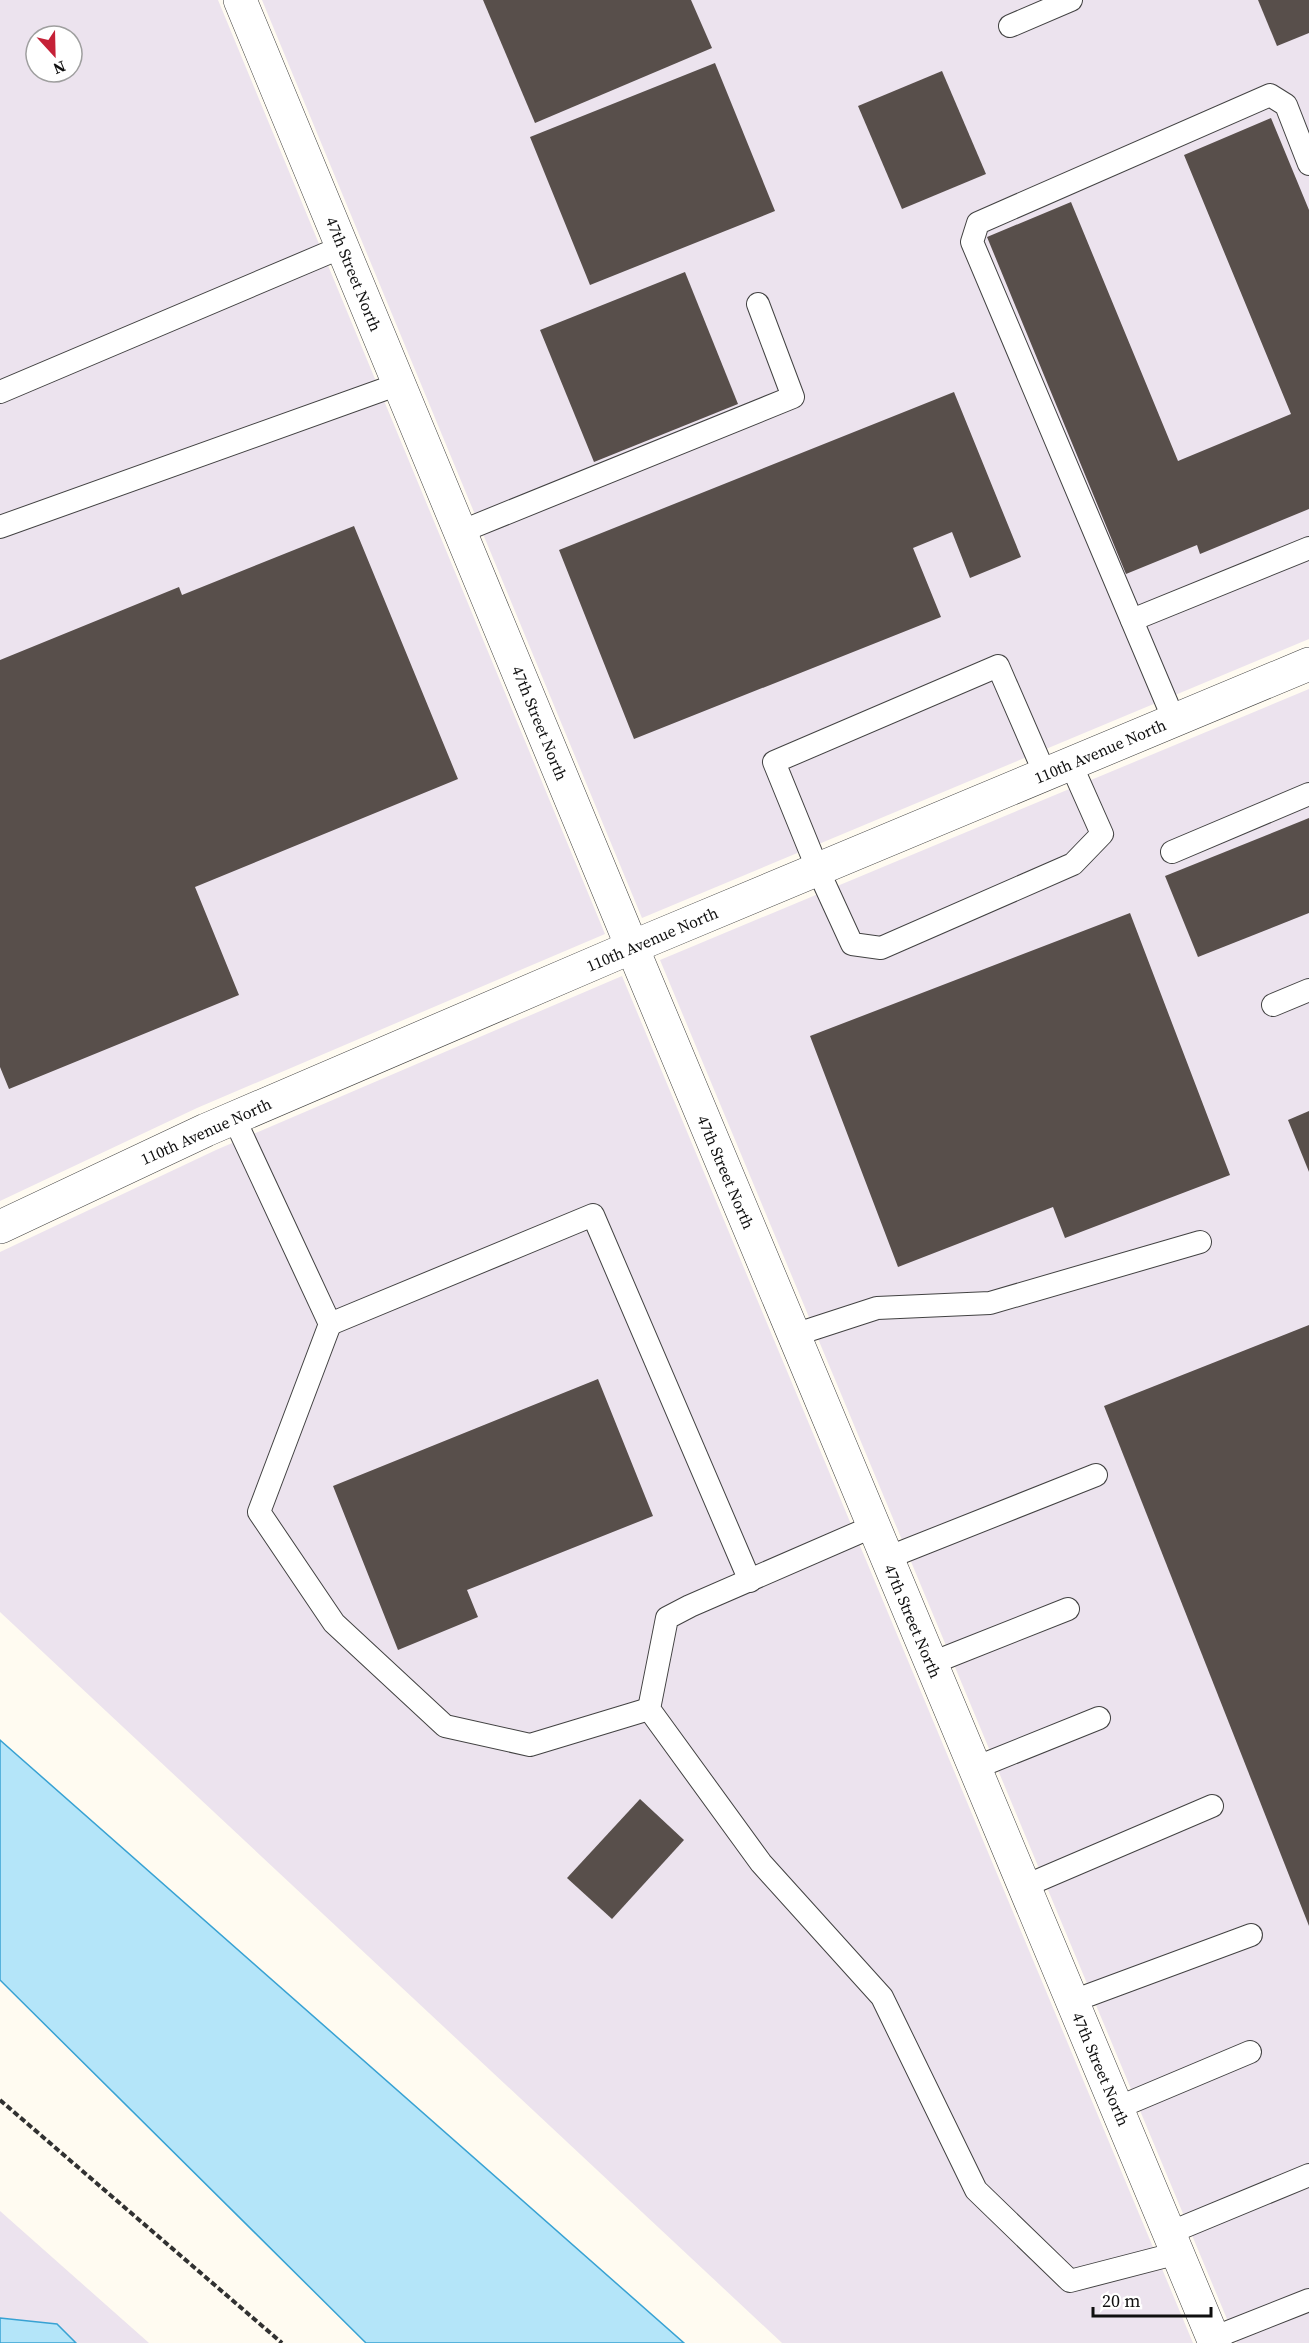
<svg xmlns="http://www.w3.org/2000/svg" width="1309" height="2343" viewBox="0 0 1309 2343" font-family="'Source Serif 4',serif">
  <rect width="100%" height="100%" fill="#fffbf1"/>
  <!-- industrial -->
  <g fill="#ece3ee" fill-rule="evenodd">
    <path d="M0 0H218L605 934 197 1108 0 1201ZM36 36H72V72H36Z"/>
    <path d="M262 0H1309V639L642 918Z"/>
    <path d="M1309 689V2343H1237L660 960Z"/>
    <path d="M622 976 1193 2343H782L0 1612V1252L216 1150Z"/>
    <path d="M0 2211 149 2343H76L57 2324 0 2318Z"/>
  </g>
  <!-- water -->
  <g fill="#b4e5f9" stroke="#38a2d3" stroke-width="1.5">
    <path d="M0 1740 684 2343H366L0 1980Z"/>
    <path d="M0 2318 57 2324 76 2343H0Z"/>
  </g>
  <!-- building -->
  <g fill="#584f4b">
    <path d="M483 0H691L712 48 535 123Z"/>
    <path d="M1258 0H1309V33L1277 46Z"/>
    <path d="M715 63 775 211 590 285 530 137Z"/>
    <path d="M942 71 986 174 902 209 858 106Z"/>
    <path d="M1271 118 1309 210V509L1200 554 1197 545 1126 574 987 237 1071 202 1178 461 1291 414 1184 155Z"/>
    <path d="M685 272 738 404 594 462 540 330Z"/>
    <path d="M954 392 1021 557 970 578 952 532 913 548 941 617 634 739 559 550Z"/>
    <path d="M354 526 458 779 195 887 239 995 9 1089 0 1067V660L179 587 182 595Z"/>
    <path d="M1309 818V913L1198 957 1165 876Z"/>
    <path d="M1130 913 1230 1175 1065 1238 1053 1207 898 1267 810 1036Z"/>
    <path d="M1309 1111V1172L1288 1120Z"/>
    <path d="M1309 1325V1926L1104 1406Z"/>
    <path d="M598 1379 653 1516 467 1590 478 1617 398 1650 333 1486Z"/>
    <path d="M640 1799 684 1840 612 1919 567 1878Z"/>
  </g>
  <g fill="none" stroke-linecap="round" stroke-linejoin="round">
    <!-- service casing -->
    <g stroke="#424242" stroke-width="24">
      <g id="service">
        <path d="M1010 26 1071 0"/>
        <path d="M0 392 342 247"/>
        <path d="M0 527 399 384"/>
        <path d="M460 532 793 397 758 304"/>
        <path d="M1132 620 1309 548"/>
        <path d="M1174 720 972 242 978 223 1270 95 1286 105 1309 164"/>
        <path d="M1045 774 998 666 774 762 818 870 852 944 881 948 1073 864 1102 834 1070 762"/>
        <path d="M1172 852 1309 794"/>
        <path d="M1273 1005 1309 990"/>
        <path d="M234 1118 330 1324 593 1215 750 1581"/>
        <path d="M330 1324 259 1512 334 1623 445 1726 530 1745 649 1709"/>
        <path d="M794 1335 877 1308 990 1303 1200 1242"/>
        <path d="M874 1526 690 1606 667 1618 649 1709 761 1863 882 1997 976 2190 1070 2281 1178 2253"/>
        <path d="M887 1558 1096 1475"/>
        <path d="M932 1663 1068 1609"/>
        <path d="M975 1768 1099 1718"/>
        <path d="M1025 1886 1212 1806"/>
        <path d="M1073 2001 1251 1935"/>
        <path d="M1117 2108 1250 2052"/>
        <path d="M1169 2233 1309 2175"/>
        <path d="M1213 2338 1309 2300"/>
      </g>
    </g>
    <!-- minor casing -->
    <g stroke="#424242" stroke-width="34">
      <path id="minor" d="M240 0 632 947 1215 2343"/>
    </g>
    <!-- tertiary casing -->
    <g stroke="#424242" stroke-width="34">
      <path id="tertiary" d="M0 1227 206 1130 632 947 1309 664"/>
    </g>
    <!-- path -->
    <path stroke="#313131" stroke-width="4" stroke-dasharray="6 3" stroke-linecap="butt" d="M0 2100 282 2343"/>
    <!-- service -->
    <use href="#service" stroke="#fff" stroke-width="22"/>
    <!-- minor -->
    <use href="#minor" stroke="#fff" stroke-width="33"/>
    <!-- tertiary -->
    <use href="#tertiary" stroke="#fff" stroke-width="33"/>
  </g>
  <g text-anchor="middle" stroke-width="6" stroke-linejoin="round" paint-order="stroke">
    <!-- street labels -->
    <g font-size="16" fill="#0f0f0f" stroke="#fff">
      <text transform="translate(354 274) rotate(68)" y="6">47th Street North</text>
      <text transform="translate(540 723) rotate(68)" y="6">47th Street North</text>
      <text transform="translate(1100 751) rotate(-23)" y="6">110th Avenue North</text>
      <text transform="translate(652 939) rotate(-23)" y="6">110th Avenue North</text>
      <text transform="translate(206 1131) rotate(-24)" y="6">110th Avenue North</text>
      <text transform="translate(726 1172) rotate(67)" y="6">47th Street North</text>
      <text transform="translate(913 1621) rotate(67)" y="6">47th Street North</text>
      <text transform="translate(1101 2069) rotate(67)" y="6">47th Street North</text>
    </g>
  </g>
  <!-- north arrow -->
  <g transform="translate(54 54) rotate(158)"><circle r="28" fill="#ffffff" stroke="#9f9f9f" stroke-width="1.5"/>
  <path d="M0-4.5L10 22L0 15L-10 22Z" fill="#c52137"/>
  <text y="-9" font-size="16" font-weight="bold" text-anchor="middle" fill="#0f0f0f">N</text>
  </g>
  <!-- scale -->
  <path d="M1093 2307v9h118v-9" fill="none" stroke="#0f0f0f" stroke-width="3"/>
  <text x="1102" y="2307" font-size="18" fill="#0f0f0f" stroke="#ffffff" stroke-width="4.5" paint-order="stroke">20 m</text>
</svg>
